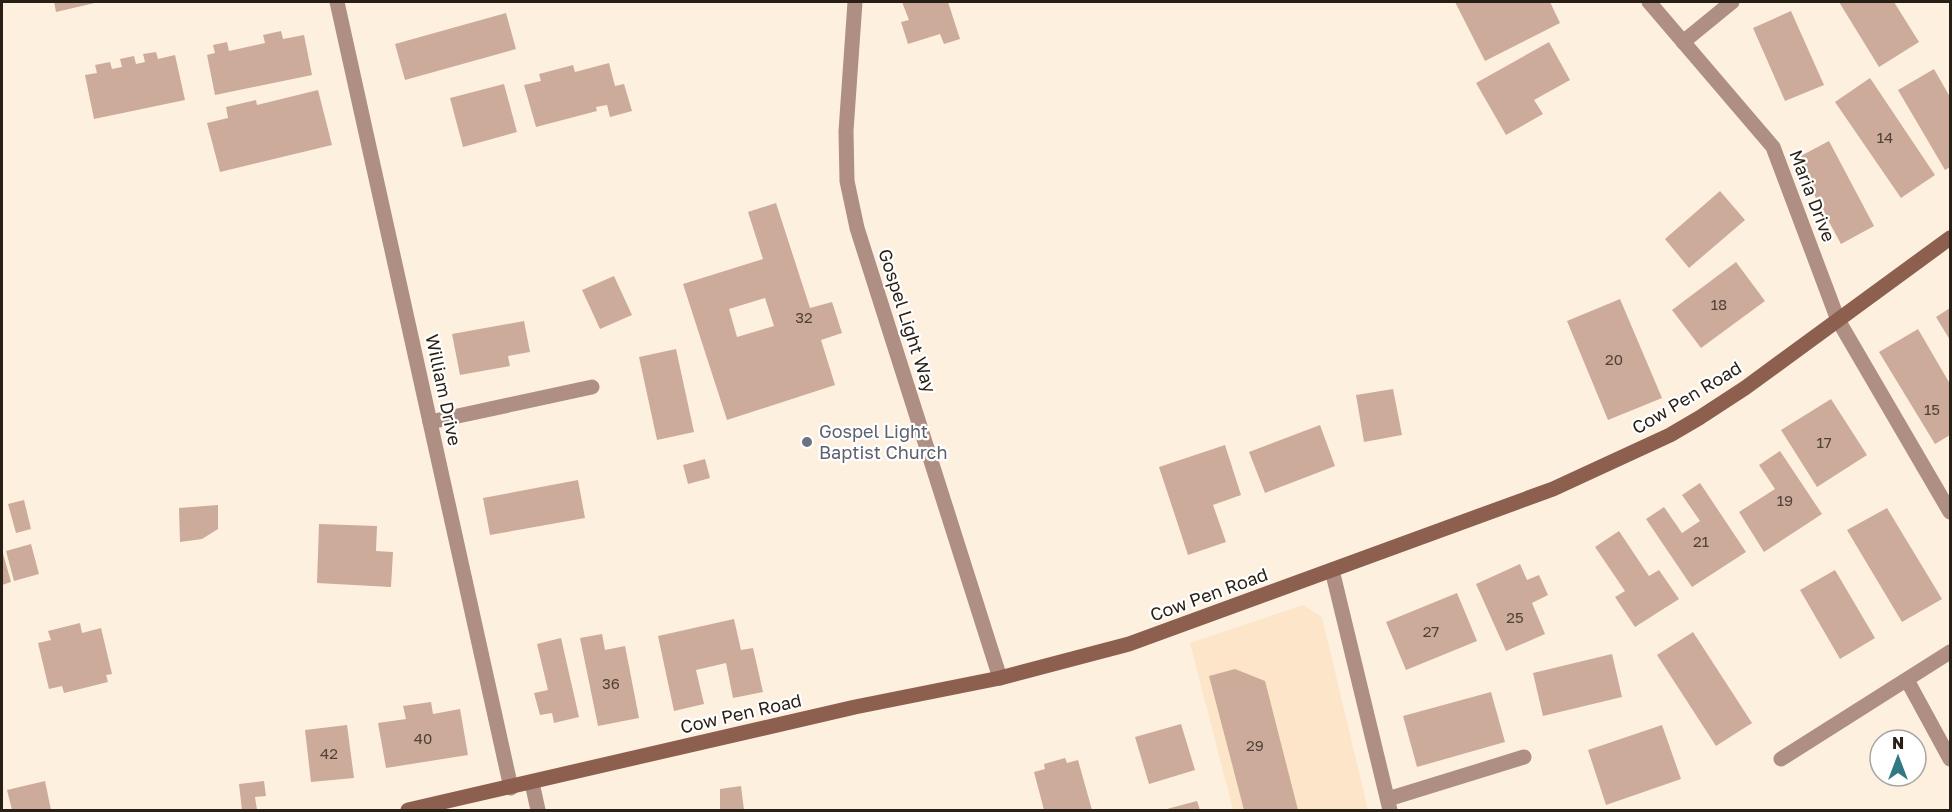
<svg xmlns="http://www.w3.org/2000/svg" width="1952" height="812" viewBox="0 0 1952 812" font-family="'Golos Text',sans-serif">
  <rect width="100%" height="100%" fill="#fef0df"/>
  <!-- built -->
  <path fill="#fce5c9" d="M1303 605 1322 617 1368 810H1233L1190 643Z"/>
  <!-- building -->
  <g fill="#ccab9b" fill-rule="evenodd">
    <path d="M54 2H99L56 12Z"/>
    <path d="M902 2H948L960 39 944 44 940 34 908 44 901 22 909 20Z"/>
    <path d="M1455 2H1550L1560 23 1485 61Z"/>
    <path d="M1839 2H1894L1919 42 1879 67Z"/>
    <path d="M1791 11 1824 85 1785 101 1753 28Z"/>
    <path d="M506 13 516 49 405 80 395 44Z"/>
    <path d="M281 31 283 39 304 35 312 75 215 95 207 55 215 53 213 45 227 42 229 51 265 43 263 35Z"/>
    <path d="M1549 42 1570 80 1534 100 1543 114 1506 135 1476 83Z"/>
    <path d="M156 52 158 59 175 55 185 100 94 119 85 75 97 73 95 65 110 62 112 69 122 67 120 59 134 56 136 64 145 62 143 54Z"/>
    <path d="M609 63 615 86 624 84 632 111 610 117 607 105 596 107 597 111 536 127 524 85 541 81 539 74 573 65 575 72Z"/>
    <path d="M1934 69 1950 97V167L1945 170 1898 90Z"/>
    <path d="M1870 78 1935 175 1901 198 1835 102Z"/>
    <path d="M504 84 517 132 463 147 450 98Z"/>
    <path d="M318 90 332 145 220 172 207 123 228 118 226 107 256 100 257 105Z"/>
    <path d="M1829 141 1874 226 1841 244 1795 159Z"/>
    <path d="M1720 191 1745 220 1689 268 1665 239Z"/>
    <path d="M776 203 810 308 832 302 842 333 821 340 835 385 727 420 683 284 763 259 748 212ZM765 298 774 326 737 337 729 309Z"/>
    <path d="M1736 262 1765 301 1701 348 1672 310Z"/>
    <path d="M614 276 632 315 600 329 582 290Z"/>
    <path d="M1620 299 1662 398 1608 420 1567 321Z"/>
    <path d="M1950 308V340L1936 317Z"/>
    <path d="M524 321 530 352 508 356 510 366 460 375 452 334Z"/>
    <path d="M1918 329 1950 384V435L1935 444 1879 352Z"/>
    <path d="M676 349 694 432 657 440 639 357Z"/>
    <path d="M1393 389 1402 435 1364 442 1356 395Z"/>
    <path d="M1831 399 1867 455 1817 487 1781 430Z"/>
    <path d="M1320 425 1335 466 1265 493 1249 452Z"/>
    <path d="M1225 445 1241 495 1213 505 1226 542 1188 555 1159 467Z"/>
    <path d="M1780 451 1822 514 1764 552 1739 512 1775 489 1759 465Z"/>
    <path d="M705 459 710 478 688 484 683 465Z"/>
    <path d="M578 480 585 518 490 535 483 498Z"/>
    <path d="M1700 483 1746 552 1692 587 1646 519 1664 507 1682 533 1700 521 1682 495Z"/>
    <path d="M24 500 31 529 16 533 8 504Z"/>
    <path d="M218 505V529L202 539 180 542 179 508Z"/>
    <path d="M1887 508 1942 599 1902 622 1847 530Z"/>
    <path d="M319 524 377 526 376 551 393 552 391 587 317 583Z"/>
    <path d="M1619 531 1649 576 1659 570 1679 599 1635 627 1615 597 1625 591 1595 547Z"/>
    <path d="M31 544 39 574 14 581 6 551Z"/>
    <path d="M2 550 11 582 2 585Z"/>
    <path d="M1520 564 1527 580 1539 575 1548 595 1532 603 1545 634 1506 651 1476 584Z"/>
    <path d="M1835 570 1875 638 1840 659 1800 590Z"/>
    <path d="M1457 593 1477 641 1406 670 1386 622Z"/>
    <path d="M734 619 741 650 753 648 763 692 733 698 726 663 696 670 704 704 674 711 658 636Z"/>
    <path d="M80 623 82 633 101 628 112 674 106 675 108 682 64 693 62 686 49 689 38 643 51 640 48 631Z"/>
    <path d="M1693 632 1752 723 1716 746 1657 655Z"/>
    <path d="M602 634 605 650 625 646 639 718 598 726 580 638Z"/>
    <path d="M561 638 579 717 554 723 552 713 540 715 534 693 548 690 537 644Z"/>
    <path d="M1612 654 1622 697 1543 716 1533 673Z"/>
    <path d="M1235 669 1265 681 1298 810H1244L1209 676Z"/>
    <path d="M1491 692 1505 742 1417 767 1403 716Z"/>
    <path d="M431 702 433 714 460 709 468 755 386 768 378 723 406 719 403 706Z"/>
    <path d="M1181 724 1195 770 1149 784 1135 737Z"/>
    <path d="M347 725 354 778 311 782 305 730Z"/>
    <path d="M1662 725 1681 779 1606 805 1588 750Z"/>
    <path d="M1065 758 1067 763 1078 760 1092 810H1044L1034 772 1045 769 1044 764Z"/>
    <path d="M45 781 51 810H12L7 790Z"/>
    <path d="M264 781 266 796 255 797 257 810H242L239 784Z"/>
    <path d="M741 786 744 810H720V789Z"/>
    <path d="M1197 801 1200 810H1163Z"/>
  </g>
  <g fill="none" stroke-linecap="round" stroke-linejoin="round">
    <!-- street -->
    <g stroke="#af8e84" stroke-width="15">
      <path d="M337 2 511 788"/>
      <path d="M855 2 846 131 847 181 857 228 1000 678"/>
      <path d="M1649 2 1773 147 1838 320 1950 512"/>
      <path d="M1683 42 1732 2"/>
      <path d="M430 422 592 387"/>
      <path d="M1332 570 1390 810"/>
      <path d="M1907 680 1950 759"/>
      <path d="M1781 759 1950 652"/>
      <path d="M532 783 538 810"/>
      <path d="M1388 799 1524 757"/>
    </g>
    <!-- secondary -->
    <path stroke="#8c5f4f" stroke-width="15" d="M408 810 855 707 1000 678 1129 644 1553 489 1670 435 1699 418 1745 388 1950 238"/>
  </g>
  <!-- markers -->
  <circle fill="#6b7280" stroke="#fff" stroke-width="2" cx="807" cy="442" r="6"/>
  <g text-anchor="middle" stroke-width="4.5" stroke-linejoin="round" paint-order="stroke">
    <!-- number labels -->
    <g font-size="15" fill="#514236">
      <text x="1885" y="143">14</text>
      <text x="1719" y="310">18</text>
      <text x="804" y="323">32</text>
      <text x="1614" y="365">20</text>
      <text x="1932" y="415">15</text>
      <text x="1824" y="448">17</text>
      <text x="1785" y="506">19</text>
      <text x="1701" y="547">21</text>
      <text x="1515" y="623">25</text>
      <text x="1431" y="637">27</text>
      <text x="611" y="689">36</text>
      <text x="423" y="744">40</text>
      <text x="1255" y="751">29</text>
      <text x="329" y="759">42</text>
    </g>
    <!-- street labels -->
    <g font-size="18" fill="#281f15" stroke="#fff">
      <text transform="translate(1812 196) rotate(69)" y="6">Maria Drive</text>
      <text transform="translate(907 321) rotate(72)" y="6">Gospel Light Way</text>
      <text transform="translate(443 390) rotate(78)" y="6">William Drive</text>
      <text transform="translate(1687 398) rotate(-31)" y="6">Cow Pen Road</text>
      <text transform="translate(1209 595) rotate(-20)" y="6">Cow Pen Road</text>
      <text transform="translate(741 714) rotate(-13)" y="6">Cow Pen Road</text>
    </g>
    <!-- worship labels -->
    <g font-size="18" fill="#5b616d" stroke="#fff" text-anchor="start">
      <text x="819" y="438">Gospel Light<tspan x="819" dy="21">Baptist Church</tspan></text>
    </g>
  </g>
  <!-- border -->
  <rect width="1952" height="812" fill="none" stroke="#281f15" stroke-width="6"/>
  <!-- north arrow -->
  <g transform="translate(1898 758)"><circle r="28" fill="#ffffff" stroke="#a9a5a1" stroke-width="1.5"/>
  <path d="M0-4.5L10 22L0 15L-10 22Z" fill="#337985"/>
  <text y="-9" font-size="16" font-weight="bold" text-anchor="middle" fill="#281f15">N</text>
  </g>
</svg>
